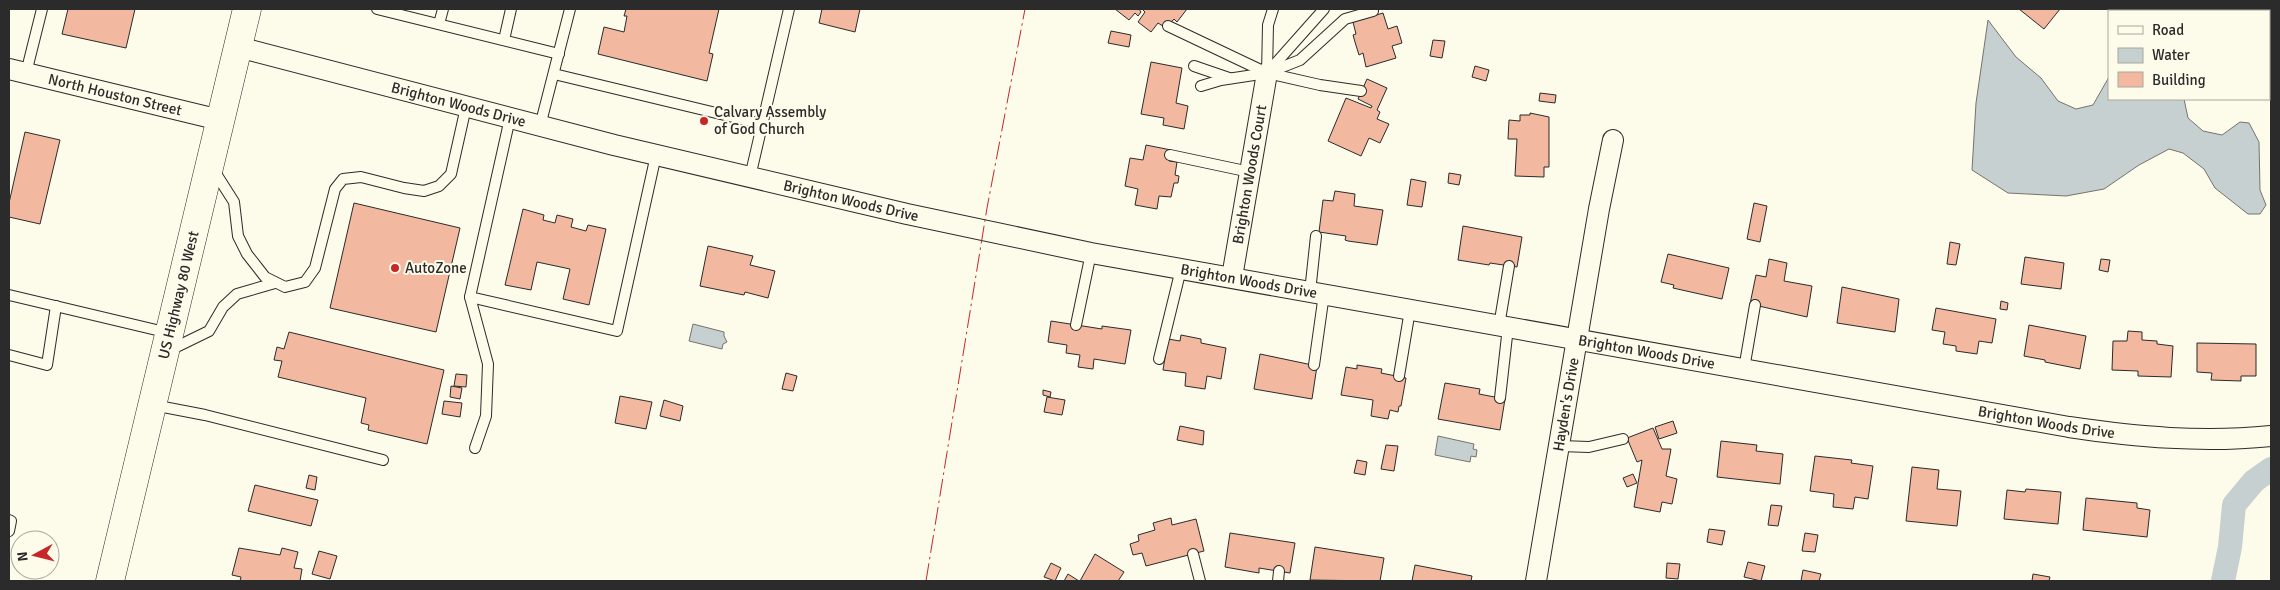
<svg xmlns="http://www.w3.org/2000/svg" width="2280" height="590" viewBox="0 0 2280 590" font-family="Signika,sans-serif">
  <rect width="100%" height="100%" fill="#fdfbea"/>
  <!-- parking -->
  <path fill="#eceadb" stroke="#74746e" d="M2144 9H2184L2183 11H2147Z"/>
  <!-- water -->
  <g fill="#c7d0d0" stroke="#74746e">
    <path d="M1988 20 2016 57 2041 78 2058 101 2076 109 2093 105 2109 77V99H2184L2188 118 2203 131 2222 135 2240 122 2249 123 2259 142 2260 190 2266 205 2260 214H2248L2215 188 2204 169 2183 153 2169 149 2139 165 2104 189 2066 196 2008 193 1972 170 1976 103Z"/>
    <path d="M693 324 724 332V336L727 342 723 344 722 349 689 341Z"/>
    <path d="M1438 436 1474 444 1473 449 1477 450 1476 457 1471 456 1470 462 1435 455Z"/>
  </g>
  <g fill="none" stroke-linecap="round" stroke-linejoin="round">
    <!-- canal -->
    <path stroke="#c7d0d0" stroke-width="24" d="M2223 581 2230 547 2234 505 2254 481 2271 469"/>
  </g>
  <!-- building -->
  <g fill="#f2b8a0" stroke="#2b2b2b">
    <path d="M68 9H135L126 48 62 34Z"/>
    <path d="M626 9H719L709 53 713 54 707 81 598 54 604 27 624 32 627 16H624Z"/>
    <path d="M822 9H860L855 32 819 23Z"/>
    <path d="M1115 9H1139L1141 12 1138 16 1135 13 1129 20Z"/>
    <path d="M1142 9H1187L1177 22 1174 19 1166 28 1158 23 1151 32 1138 22 1145 12Z"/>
    <path d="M2019 9H2060L2044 29Z"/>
    <path d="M1383 13 1388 29 1397 26 1402 43 1392 46 1396 58 1366 67 1363 53 1359 55 1355 42 1353 35 1356 34 1353 22Z"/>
    <path d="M1111 31 1131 35 1129 47 1108 43Z"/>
    <path d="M1433 40 1445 41 1442 58 1430 56Z"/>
    <path d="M1151 62 1182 68 1176 103 1188 106 1184 129 1163 125 1164 118 1141 114Z"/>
    <path d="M1475 66 1489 70 1486 81 1472 77Z"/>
    <path d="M1367 79 1387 88 1377 110 1380 112 1377 119 1389 124 1380 143 1369 138 1361 156 1328 141 1346 98 1371 108 1372 106 1358 99Z"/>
    <path d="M1540 93 1556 95 1555 103 1539 101Z"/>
    <path d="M1530 113 1549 117V167H1544V177L1515 176 1517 139H1508L1509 120 1520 121V115H1530Z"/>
    <path d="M25 132 60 140 40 224 9 217V203Z"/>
    <path d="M1146 145 1171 150 1169 161 1177 162 1175 175 1179 176 1178 183H1174L1171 197 1159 196 1157 209 1135 205 1138 189 1125 186 1130 158 1143 160Z"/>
    <path d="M1449 173 1461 175 1459 185 1448 183Z"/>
    <path d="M1411 179 1426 182 1422 207 1407 205Z"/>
    <path d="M1335 191 1355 194 1354 206 1383 210 1377 245 1348 241 1345 240 1346 236 1319 232 1323 200 1333 201Z"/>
    <path d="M354 203 460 228 436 332 330 308Z"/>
    <path d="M1754 203 1767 206 1760 242 1747 239Z"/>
    <path d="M523 209 544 215 543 220 555 223 557 215 573 219 571 227 586 231 588 225 606 229 589 305 563 299 570 269 537 262 531 290 505 285Z"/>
    <path d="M1463 226 1522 237 1517 267 1490 263 1489 265 1458 260Z"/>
    <path d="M1950 242 1960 244 1956 265 1947 264Z"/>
    <path d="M708 246 753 256 750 265 775 271 768 298 745 292 744 295 700 286Z"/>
    <path d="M1668 254 1729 268 1722 299 1673 288 1674 285 1661 282Z"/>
    <path d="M2025 257 2064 263 2061 289 2021 284Z"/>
    <path d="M1769 259 1787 263 1784 281 1812 286 1807 317 1750 304 1756 275 1766 277Z"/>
    <path d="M2101 259 2110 260 2108 272 2099 270Z"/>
    <path d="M1842 287 1899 299 1895 332 1837 323Z"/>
    <path d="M2001 301 2008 303 2007 310 2000 309Z"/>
    <path d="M1936 308 1996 319 1992 343 1979 341 1977 354 1956 351V346L1943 344 1945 332 1932 330Z"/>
    <path d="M1051 321 1102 329V326L1131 330 1125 364 1094 359 1093 369 1078 367 1080 355 1066 353 1067 345 1048 342Z"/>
    <path d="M2029 325 2086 336 2080 369 2045 362V360L2024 356Z"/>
    <path d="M2128 331 2142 332V340L2157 341V344L2173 346 2171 377 2138 376V371L2112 370 2113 341H2127Z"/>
    <path d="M289 332 444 370 427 444 368 430 369 425 361 423 366 398 278 377 282 361 274 360 277 347 284 349Z"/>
    <path d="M1181 335 1201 339V343L1226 348 1221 379 1207 376 1205 389 1185 386 1186 373 1163 370 1168 339 1180 341Z"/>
    <path d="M2197 343 2256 344V376H2241V381L2211 380 2212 373 2197 372Z"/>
    <path d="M1260 354 1317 366 1312 399 1254 389Z"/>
    <path d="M1357 365 1382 369 1381 373 1406 378 1401 406H1399L1398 412 1390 410 1388 419 1371 416 1373 400 1341 395 1346 367 1357 369Z"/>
    <path d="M786 373 797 376 793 391 782 389Z"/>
    <path d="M456 374 467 375 466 387 454 386Z"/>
    <path d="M1445 383 1480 389 1479 394 1505 399 1500 430 1438 419Z"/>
    <path d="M451 386 462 388 460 399 450 397Z"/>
    <path d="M1043 390 1051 392 1050 397 1043 395Z"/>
    <path d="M620 396 652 402 646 429 615 423Z"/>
    <path d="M1047 397 1065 400 1062 415 1044 412Z"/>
    <path d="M664 400 683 406 680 421 660 416Z"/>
    <path d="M444 401 462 403 460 417 442 414Z"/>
    <path d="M1673 421 1677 433 1659 439 1655 427Z"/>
    <path d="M1180 426 1204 431 1203 445 1177 440Z"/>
    <path d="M1653 428 1662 449H1671L1666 476 1677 479 1672 504 1662 502 1660 512 1634 507 1642 460 1637 462 1627 438Z"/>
    <path d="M1721 441 1757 445 1756 451 1783 454 1780 484 1717 477Z"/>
    <path d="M1386 445 1398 446 1394 471 1381 469Z"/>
    <path d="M1815 456 1852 460 1851 463 1873 466 1868 499 1855 497 1853 509 1833 507 1834 494 1810 491Z"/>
    <path d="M1357 460 1367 462 1365 475 1354 473Z"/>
    <path d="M1912 467 1939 470 1937 489 1961 491 1957 526 1906 521Z"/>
    <path d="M1633 474 1637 483 1627 487 1623 478Z"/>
    <path d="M309 475 317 477 315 490 306 488Z"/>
    <path d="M255 485 318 500 311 526 248 511Z"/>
    <path d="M2026 489 2061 492 2058 524 2004 519 2007 490 2025 492Z"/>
    <path d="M2086 498 2137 503V508L2150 510 2147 537 2083 530Z"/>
    <path d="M1771 505 1782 506 1778 526 1768 525Z"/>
    <path d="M1171 518 1172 525 1196 519 1204 551 1146 566 1142 553 1133 555 1130 544 1139 541 1138 535 1155 530 1153 523Z"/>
    <path d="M1709 529 1725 531 1722 545 1707 542Z"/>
    <path d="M1230 533 1295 543 1290 573 1259 568V573L1225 567Z"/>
    <path d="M1805 533 1818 535 1815 552 1802 551Z"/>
    <path d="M1315 547 1384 558 1380 581 1310 580Z"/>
    <path d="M239 548 280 555 282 548 298 552 294 568 302 569 300 581H240L241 577 232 575Z"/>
    <path d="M319 551 337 556 330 579 312 574Z"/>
    <path d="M1095 554 1124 572 1118 581H1080Z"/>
    <path d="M1748 562 1765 566 1761 581 1744 577Z"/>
    <path d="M1051 563 1061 568 1055 581 1044 577Z"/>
    <path d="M1667 563 1680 564 1678 579 1666 578Z"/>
    <path d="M1415 565 1472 576 1471 581H1412Z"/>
    <path d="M1803 570 1821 574 1819 581H1801Z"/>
    <path d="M1068 574 1079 581H1064Z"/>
    <path d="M2033 574 2050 577 2049 581H2032Z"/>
  </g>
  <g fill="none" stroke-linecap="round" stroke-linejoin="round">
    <!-- service casing -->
    <g stroke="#2b2b2b" stroke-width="12">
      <g id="service">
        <path d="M377 9 559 54"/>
        <path d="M439 24 443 9"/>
        <path d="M1168 26 1267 73 1320 85 1361 91"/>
        <path d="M504 40 511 9"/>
        <path d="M1194 66 1229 78"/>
        <path d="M1268 72 1324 9"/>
        <path d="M26 73 42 9"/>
        <path d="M1267 73 1268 25 1273 9"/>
        <path d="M554 74 762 124"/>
        <path d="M1201 86 1221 80 1267 73 1300 60 1345 19 1373 11"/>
        <path d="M510 118 470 297 617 331 656 155"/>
        <path d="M540 126 570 9"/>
        <path d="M1170 155 1250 172"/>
        <path d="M213 169 234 202 238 236 247 254 258 268 265 277 285 287 305 282 315 268 335 189 343 179 361 177 404 188 424 191 439 186 451 174 466 107"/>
        <path d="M750 177 789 9"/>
        <path d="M1310 292 1316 236"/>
        <path d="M9 295 169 333"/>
        <path d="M470 297 488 364 486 416 475 448"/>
        <path d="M1076 325 1091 253"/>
        <path d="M1499 326 1509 266"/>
        <path d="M168 351 209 331 223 307 237 294 275 283"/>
        <path d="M9 355 47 365 56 306"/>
        <path d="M1159 359 1181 269"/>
        <path d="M1314 365 1324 294"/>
        <path d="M1744 369 1755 305"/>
        <path d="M1399 376 1410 310"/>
        <path d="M1500 398 1508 327"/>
        <path d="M153 405 205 415 383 460"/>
        <path d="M1560 446 1589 447 1623 439"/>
        <path d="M9 520 11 521 9 531"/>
        <path d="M1193 554 1200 581"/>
        <path d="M1278 581 1279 571"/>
      </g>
    </g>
    <!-- minor casing -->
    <g stroke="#2b2b2b" stroke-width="22">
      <g id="minor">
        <path d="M2216 9 2220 11"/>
        <path d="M2269 40 2271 41"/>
        <path id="s1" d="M238 47 614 145 907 214 1091 253 2069 427C2137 437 2202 443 2271 436"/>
        <path id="s2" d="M9 69 220 120"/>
        <path id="s3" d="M1232 277 1267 73"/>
        <path id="s4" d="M1536 581 1599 209 1613 140"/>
      </g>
    </g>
    <!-- primary casing -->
    <g stroke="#2b2b2b" stroke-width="29">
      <g id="primary">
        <path id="s5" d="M110 581 247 9"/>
      </g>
    </g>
    <!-- service -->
    <use href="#service" stroke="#fdfbea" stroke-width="10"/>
    <!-- minor -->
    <use href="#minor" stroke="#fdfbea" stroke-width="20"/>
    <!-- primary -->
    <use href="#primary" stroke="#fdfbea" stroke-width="28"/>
    <!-- power -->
    <path stroke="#c62828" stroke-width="1" stroke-dasharray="18 4 2.5 4" stroke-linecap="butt" d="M926 581 987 208 1025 9"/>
  </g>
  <!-- markers -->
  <g fill="#c62828" stroke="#fdfbea" stroke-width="2">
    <circle cx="704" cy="121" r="5"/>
    <circle cx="395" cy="268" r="5"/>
  </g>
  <g text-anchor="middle" stroke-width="4" stroke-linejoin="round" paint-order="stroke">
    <!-- street labels -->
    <g font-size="15" fill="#2b2b2b" stroke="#fdfbea">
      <text dy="5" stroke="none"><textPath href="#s2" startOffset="109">North Houston Street</textPath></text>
      <text dy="5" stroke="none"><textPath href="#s1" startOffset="228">Brighton Woods Drive</textPath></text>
      <text dy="5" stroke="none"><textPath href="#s3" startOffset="104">Brighton Woods Court</textPath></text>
      <text dy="5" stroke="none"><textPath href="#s1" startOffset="632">Brighton Woods Drive</textPath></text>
      <text dy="5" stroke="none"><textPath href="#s1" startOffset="1038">Brighton Woods Drive</textPath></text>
      <text dy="5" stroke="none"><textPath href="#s5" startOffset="294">US Highway 80 West</textPath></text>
      <text dy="5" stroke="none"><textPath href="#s1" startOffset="1442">Brighton Woods Drive</textPath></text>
      <text dy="5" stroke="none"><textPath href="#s4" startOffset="179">Hayden's Drive</textPath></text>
      <text dy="5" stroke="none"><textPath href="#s1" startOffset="1848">Brighton Woods Drive</textPath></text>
    </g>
    <!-- poi labels -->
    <g font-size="15" fill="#2b2b2b" stroke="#fdfbea" text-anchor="start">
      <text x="714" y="117">Calvary Assembly<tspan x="714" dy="17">of God Church</tspan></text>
      <text x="405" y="273">AutoZone</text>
    </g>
  </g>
  <!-- border -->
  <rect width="2280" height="590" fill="none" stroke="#2b2b2b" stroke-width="20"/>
  <!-- legend -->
  <rect x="2108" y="10" width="162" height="90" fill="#fdfbea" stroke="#a9a89e"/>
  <rect x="2118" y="26" width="25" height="8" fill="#fdfbea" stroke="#a9a89e"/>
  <text x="2152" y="35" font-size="15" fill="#2b2b2b">Road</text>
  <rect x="2118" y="48" width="25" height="15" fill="#c7d0d0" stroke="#a9a89e"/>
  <text x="2152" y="60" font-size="15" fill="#2b2b2b">Water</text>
  <rect x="2118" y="72" width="25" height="15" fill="#f2b8a0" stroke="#a9a89e"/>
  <text x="2152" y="85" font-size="15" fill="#2b2b2b">Building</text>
  <!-- north arrow -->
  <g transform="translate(35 555) rotate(263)"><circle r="24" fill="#fdfbea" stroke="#a9a89e"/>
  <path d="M0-4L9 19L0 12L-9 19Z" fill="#c62828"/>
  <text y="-8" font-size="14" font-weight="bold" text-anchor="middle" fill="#2b2b2b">N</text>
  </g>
</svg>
